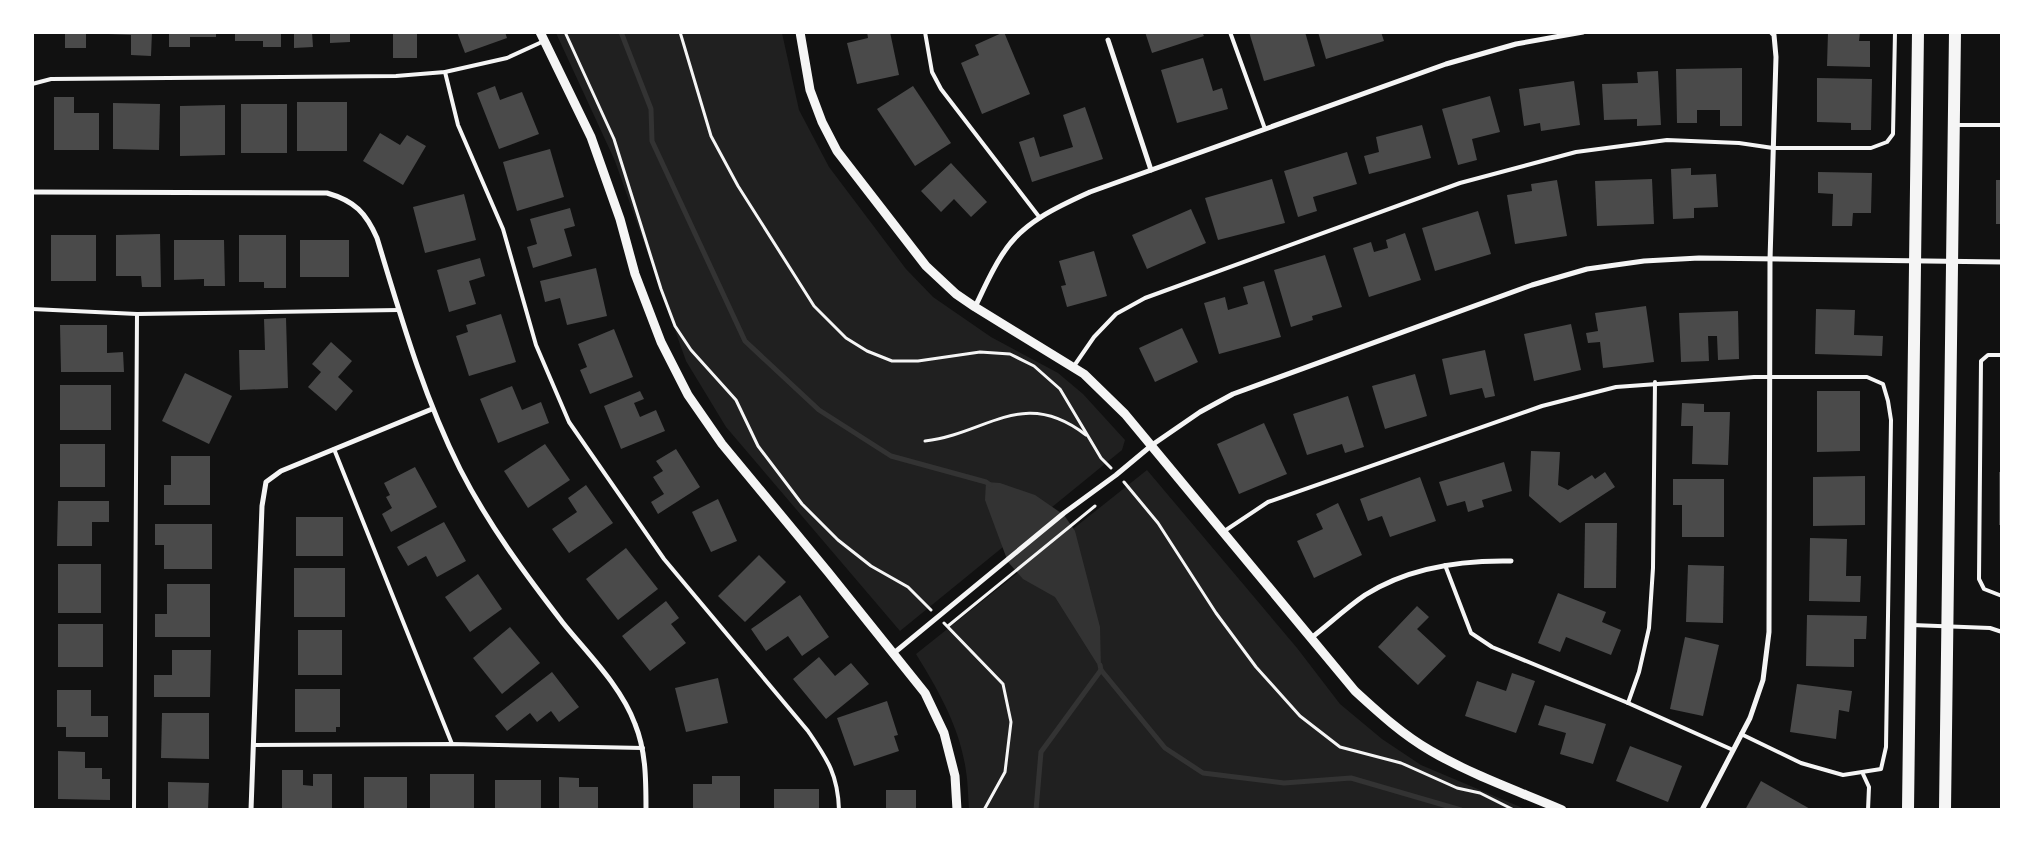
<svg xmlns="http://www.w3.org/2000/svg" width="2034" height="842" viewBox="0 0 2034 842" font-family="Karla,sans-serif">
  <rect width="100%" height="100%" fill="#111"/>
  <!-- green -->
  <g fill="#202020">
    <path d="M556 33H782L799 110 829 167 906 269 933 297 991 337 1058 373 1083 394 1125 440 1122 450 900 631 726 427 686 361 615 161Z"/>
    <path d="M1147 470 1297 648 1340 704 1382 739 1421 765 1525 809H969C968 797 968 783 966 771 960 727 938 690 916 654Z"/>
  </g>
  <!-- water -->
  <path fill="#333" d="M986 482 1000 483 1035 495 1064 515 1075 531 1100 627 1101 670 1055 597 1023 579 1008 562 985 500Z"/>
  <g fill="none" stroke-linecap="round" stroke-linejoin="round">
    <!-- stream -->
    <g stroke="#333" stroke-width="5">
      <path d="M621 32 651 109 652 141 745 341 819 410 891 456 986 482 990 485"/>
      <path d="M1100 665 1101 670 1165 748 1203 773 1284 783 1351 778 1461 810"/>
      <path d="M1036 810 1041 752 1101 670"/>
    </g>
  </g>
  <!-- building -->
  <g fill="#4a4a4a">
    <rect x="65" y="32" width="21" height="16"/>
    <path d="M108 32H152L151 56 131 55V35L108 34Z"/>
    <path d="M169 32H216V37H190V47H169Z"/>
    <path d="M235 32H281V47H263V41H235Z"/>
    <path d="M294 32H312L313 47 294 48Z"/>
    <path d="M330 32H350V42L330 43Z"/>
    <rect x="393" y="32" width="24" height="26"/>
    <path d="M457 32H505L507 38 465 53Z"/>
    <path d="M867 32H890L899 75 857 84 847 43 868 38Z"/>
    <path d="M1004 32 1030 94 982 114 961 63 979 55 975 45Z"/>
    <path d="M1145 32H1202L1204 36 1152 53Z"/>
    <path d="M1249 32H1305L1315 66 1264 81Z"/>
    <path d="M1318 32H1381L1384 41 1326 59Z"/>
    <path d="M1828 32H1860L1859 41H1870V67L1827 66Z"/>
    <path d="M1203 58 1213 91 1222 88 1228 109 1177 123 1161 70Z"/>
    <path d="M1742 68V126H1720V110H1697V123H1677L1676 69Z"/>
    <path d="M1658 71 1661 125 1637 126V119L1604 120 1602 84 1638 83 1637 72Z"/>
    <path d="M1817 78 1872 79 1871 130H1851V123L1817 122Z"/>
    <path d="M1574 81 1580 125 1541 131 1540 123 1524 126 1519 89Z"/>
    <path d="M495 86 500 100 522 92 539 134 499 149 477 93Z"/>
    <path d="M913 86 951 143 915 166 877 109Z"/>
    <path d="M1490 96 1500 132 1472 139 1477 160 1458 165 1442 109Z"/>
    <path d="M54 97H74V113H99V150H54Z"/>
    <rect x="297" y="102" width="50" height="49"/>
    <path d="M113 103 160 104 159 150 113 149Z"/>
    <rect x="241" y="104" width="46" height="49"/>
    <path d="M225 105V155L180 156V106Z"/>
    <path d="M1085 107 1103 159 1032 182 1019 142 1034 137 1040 157 1073 147 1063 115Z"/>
    <path d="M1422 125 1431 158 1369 174 1364 156 1379 152 1376 137Z"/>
    <path d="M380 133 400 145 407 135 426 146 403 185 363 161Z"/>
    <path d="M550 149 564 197 517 211 503 162Z"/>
    <path d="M1347 152 1357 184 1313 197 1317 211 1298 217 1284 171Z"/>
    <path d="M951 163 987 202 971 217 954 199 941 212 921 191Z"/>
    <path d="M1691 168V175L1716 174 1718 207 1694 208V218L1673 219 1671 169Z"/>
    <path d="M1818 172 1872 173 1871 213H1853L1852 226H1832L1833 194 1818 193Z"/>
    <path d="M1272 179 1285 223 1218 240 1205 198Z"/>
    <path d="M1652 179 1654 224 1597 226 1595 181Z"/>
    <path d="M1557 180 1567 236 1515 244 1507 195 1532 191 1531 184Z"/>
    <rect x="1996" y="180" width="6" height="44"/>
    <path d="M464 194 476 240 425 253 413 207Z"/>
    <path d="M570 208 575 226 564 229 572 256 533 268 527 247 537 244 530 219Z"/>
    <path d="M1191 209 1206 243 1147 269 1132 235Z"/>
    <path d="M1478 211 1491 254 1435 271 1422 228Z"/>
    <path d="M1405 233 1421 280 1369 297 1353 248 1371 242 1374 252 1388 248 1386 240Z"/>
    <path d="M160 234 161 287H142L141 276H116V235Z"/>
    <rect x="51" y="235" width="45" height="46"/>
    <path d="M239 235H286V288H264V282H239Z"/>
    <path d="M174 240H224L225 286H204V279L174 280Z"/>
    <rect x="300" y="240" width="49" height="37"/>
    <path d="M1094 251 1107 296 1067 307 1061 286 1066 285 1059 261Z"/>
    <path d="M1325 255 1342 307 1312 316 1313 320 1291 327 1274 270Z"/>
    <path d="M480 258 485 276 469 281 476 304 449 312 437 270Z"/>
    <path d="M596 268 607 316 567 325 560 298 545 302 540 281Z"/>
    <path d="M1264 281 1281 337 1219 354 1204 303 1225 297 1228 310 1248 304 1243 287Z"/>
    <path d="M1646 306 1654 362 1603 368 1600 342 1588 343 1586 333 1598 331 1595 313Z"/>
    <path d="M1816 309 1855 310 1854 335 1883 336 1882 356 1815 354Z"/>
    <path d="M1738 311 1739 359 1718 360 1717 336H1708L1709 361 1681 362 1679 313Z"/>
    <path d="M501 314 516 362 469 376 456 336 468 332 466 325Z"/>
    <path d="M286 318 288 388 240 390 239 350H265L264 319Z"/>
    <path d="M1571 324 1581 370 1534 381 1524 334Z"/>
    <path d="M60 325H107V353L123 352 124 372H61Z"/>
    <path d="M1182 328 1198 362 1155 382 1139 348Z"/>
    <path d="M614 329 633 377 590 394 580 370 587 367 578 344Z"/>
    <path d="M331 342 352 361 338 377 353 391 336 411 308 387 321 372 312 364Z"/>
    <path d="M1485 350 1495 396 1485 398 1482 388 1450 395 1442 359Z"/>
    <path d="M185 373 232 396 209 444 162 421Z"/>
    <path d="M1415 374 1427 416 1385 429 1372 386Z"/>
    <rect x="60" y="385" width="51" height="45"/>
    <path d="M512 386 522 410 541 402 549 423 498 443 480 399Z"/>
    <path d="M640 391 644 399 634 403 640 417 656 410 665 431 621 449 604 406Z"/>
    <path d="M1817 391H1860V451L1817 452Z"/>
    <path d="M1348 396 1364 447 1345 453 1342 444 1307 455 1293 414Z"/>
    <path d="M1682 403 1704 404V412H1730L1728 465 1692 464 1693 426H1681Z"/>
    <path d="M1264 423 1287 474 1239 494 1217 444Z"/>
    <rect x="60" y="444" width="45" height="43"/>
    <path d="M545 444 570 480 528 508 504 471Z"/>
    <path d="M676 449 700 487 658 514 651 502 664 494 653 477 663 471 656 461Z"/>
    <path d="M1531 451 1560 452 1558 485 1568 490 1592 475 1595 479 1605 472 1615 487 1560 523 1529 496Z"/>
    <path d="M171 456H210V505H164V485H171Z"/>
    <path d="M1504 462 1512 491 1482 500 1484 507 1468 512 1465 501 1447 506 1439 482Z"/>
    <path d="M415 467 437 507 391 532 382 514 392 508 386 497 390 495 384 483Z"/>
    <rect x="1999" y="472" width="3" height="53"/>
    <path d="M1865 476V525L1813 526V477Z"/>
    <path d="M1420 477 1436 521 1390 537 1382 516 1368 521 1360 499Z"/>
    <path d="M1673 479H1724V537H1682V505H1673Z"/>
    <path d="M586 485 613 523 569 553 552 529 577 512 568 498Z"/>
    <path d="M718 499 737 541 711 552 692 512Z"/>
    <path d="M58 501H109V522H92V546H57Z"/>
    <path d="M1338 503 1362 555 1314 578 1297 541 1323 529 1316 514Z"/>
    <rect x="296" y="517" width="47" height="39"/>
    <path d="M444 522 466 561 437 577 426 556 408 566 397 547Z"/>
    <path d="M1585 523H1617L1616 588H1584Z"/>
    <path d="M155 524H212V569H164V545H155Z"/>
    <path d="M1810 538 1847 539 1846 576H1861L1860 602 1809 601Z"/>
    <path d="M626 548 658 589 618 620 586 579Z"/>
    <path d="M759 555 786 582 745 622 718 596Z"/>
    <rect x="58" y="564" width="43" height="49"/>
    <path d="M1688 565 1724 566 1723 623 1686 622Z"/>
    <rect x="294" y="568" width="51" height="49"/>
    <path d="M478 574 502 609 470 632 445 597Z"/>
    <path d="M167 584H210V637H155V614H167Z"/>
    <path d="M1558 593 1606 612 1602 622 1621 630 1611 655 1566 637 1560 652 1538 643Z"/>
    <path d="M800 595 829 637 802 656 788 636 766 651 751 629Z"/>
    <path d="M666 601 679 618 671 624 686 643 650 671 622 636Z"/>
    <path d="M1417 606 1429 617 1417 629 1446 656 1418 685 1378 647Z"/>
    <path d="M1807 615 1867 616 1866 639H1854V667L1806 666Z"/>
    <rect x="58" y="624" width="45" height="43"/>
    <path d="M510 627 540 663 502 694 473 658Z"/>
    <rect x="298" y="630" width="44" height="45"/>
    <path d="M1685 637 1719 645 1703 716 1670 709Z"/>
    <path d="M172 650H211L210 697H154V675H172Z"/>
    <path d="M819 657 835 676 851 663 869 684 826 719 793 679Z"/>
    <path d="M552 672 579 707 559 722 551 711 537 722 530 713 507 731 495 716Z"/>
    <path d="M1512 673 1535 681 1516 733 1465 716 1477 681 1506 691Z"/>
    <path d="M718 678 728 723 686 732 675 688Z"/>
    <path d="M1797 684 1852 691 1849 712 1839 710 1836 739 1790 732Z"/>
    <path d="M295 689H340V727H336V732H295Z"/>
    <path d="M57 690H91V716H108V737H66V727H57Z"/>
    <path d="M887 701 898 735 894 736 899 751 854 766 837 718Z"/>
    <path d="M1545 705 1606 724 1593 764 1560 754 1566 733 1538 725Z"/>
    <path d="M162 713H209V759L161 758Z"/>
    <path d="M1630 746 1682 766 1668 802 1616 781Z"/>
    <path d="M58 751 85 752V768H102V779H110V800L58 799Z"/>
    <path d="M282 770H303V785L313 786V774H332V810H282Z"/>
    <rect x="430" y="774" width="44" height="36"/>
    <path d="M712 776H740V810H693V784H712Z"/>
    <rect x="364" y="777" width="43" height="33"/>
    <path d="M559 777 579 778V787H598V810H559Z"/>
    <rect x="495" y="780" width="46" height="30"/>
    <path d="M1761 781 1812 810H1745Z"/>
    <path d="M168 782 209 783 208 810H168Z"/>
    <rect x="774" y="789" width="45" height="21"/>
    <rect x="886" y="790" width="30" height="20"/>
  </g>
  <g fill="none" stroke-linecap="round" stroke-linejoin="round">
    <!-- path -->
    <g stroke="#f5f5f5" stroke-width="3">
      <path d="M565 32 614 139 661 289 675 326 691 350 736 400 758 446 802 504 838 540 871 566 908 587 931 610"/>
      <path d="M680 32 711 136 738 186 814 306 846 338 867 351 892 361H918L980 352 1010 354 1034 366 1060 389 1101 458 1111 468"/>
      <path d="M925 441C987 434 1023 386 1086 435"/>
      <path d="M1124 482 1158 523 1216 613 1256 667 1300 716 1340 747 1401 763 1457 788 1480 793 1514 810"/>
      <path d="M944 623 1003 684 1011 722 1005 772 984 810"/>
      <path d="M948 626 1095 506"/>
    </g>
    <!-- service -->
    <g stroke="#f5f5f5" stroke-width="4">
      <path d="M925 32 932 72 941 89 1040 218"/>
      <path d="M1230 32 1265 129"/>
      <path d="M445 72 458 125 503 229 536 345 569 422 664 559 808 731C827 759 838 774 839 810"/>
      <path d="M32 84 51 79 396 76 445 72 507 58 544 41"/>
      <path d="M1956 125H2002"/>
      <path d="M32 309 137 314 399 310"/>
      <path d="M2002 355H1988L1981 361 1979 579 1984 589 2002 596"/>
      <path d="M1074 366 1094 337 1116 314 1145 298 1460 183 1576 152 1667 140 1739 143 1773 148H1871L1887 142 1893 134 1895 32"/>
      <path d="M334 449 452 744"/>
      <path d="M1223 532 1268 502 1542 406 1616 387 1754 377H1867L1883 384 1888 401 1891 420 1886 747 1881 769 1843 775 1801 763 1741 734"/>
      <path d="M1445 565 1471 633 1492 647 1628 703 1733 750"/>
      <path d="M1912 625 1990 628 2002 632"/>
      <path d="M1628 703 1639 672 1649 628 1653 568 1655 382"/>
      <path d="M253 745 452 744 643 748"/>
      <path d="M1863 774 1869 787 1868 810"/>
      <path d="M134 810 137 314"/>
    </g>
    <!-- minor -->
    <g stroke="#f5f5f5" stroke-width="5">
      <path d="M1108 40 1151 170"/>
      <path d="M32 192 327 193C355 201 366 213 377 238 401 317 423 395 460 469 488 524 525 574 563 623 588 654 621 686 635 724 646 751 646 780 646 810"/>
      <path d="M975 307C984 289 992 269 1004 252 1023 222 1059 206 1090 192L1446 64 1516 44 1583 32"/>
      <path d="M1311 638C1329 624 1346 608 1365 595 1409 567 1460 560 1511 561"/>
      <path d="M894 653 1064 513 1116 475 1152 445 1200 412 1233 394 1532 285 1587 269 1644 261 1699 258 2002 262"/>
      <path d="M251 810 262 506 266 482 281 471 432 409"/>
      <path d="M1702 810 1750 718 1763 680 1769 632 1770 260 1776 57 1774 35 1771 32"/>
    </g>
    <!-- tertiary -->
    <g stroke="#f5f5f5" stroke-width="9">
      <path d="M540 32 591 137 620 219 635 274 661 342 688 395 722 444 828 572 925 693 944 733 955 776 957 810"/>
      <path d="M800 32 810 90 822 122 837 151 926 266 956 294 975 307 1084 374 1125 414 1355 691C1379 713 1403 735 1431 751 1472 775 1518 791 1562 810"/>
    </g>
    <!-- primary -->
    <g stroke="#f5f5f5" stroke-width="12">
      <path d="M1908 810 1918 32"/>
      <path d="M1945 810 1955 32"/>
    </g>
  </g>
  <!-- border -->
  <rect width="2034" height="842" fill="none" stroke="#ffffff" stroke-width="68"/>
</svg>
